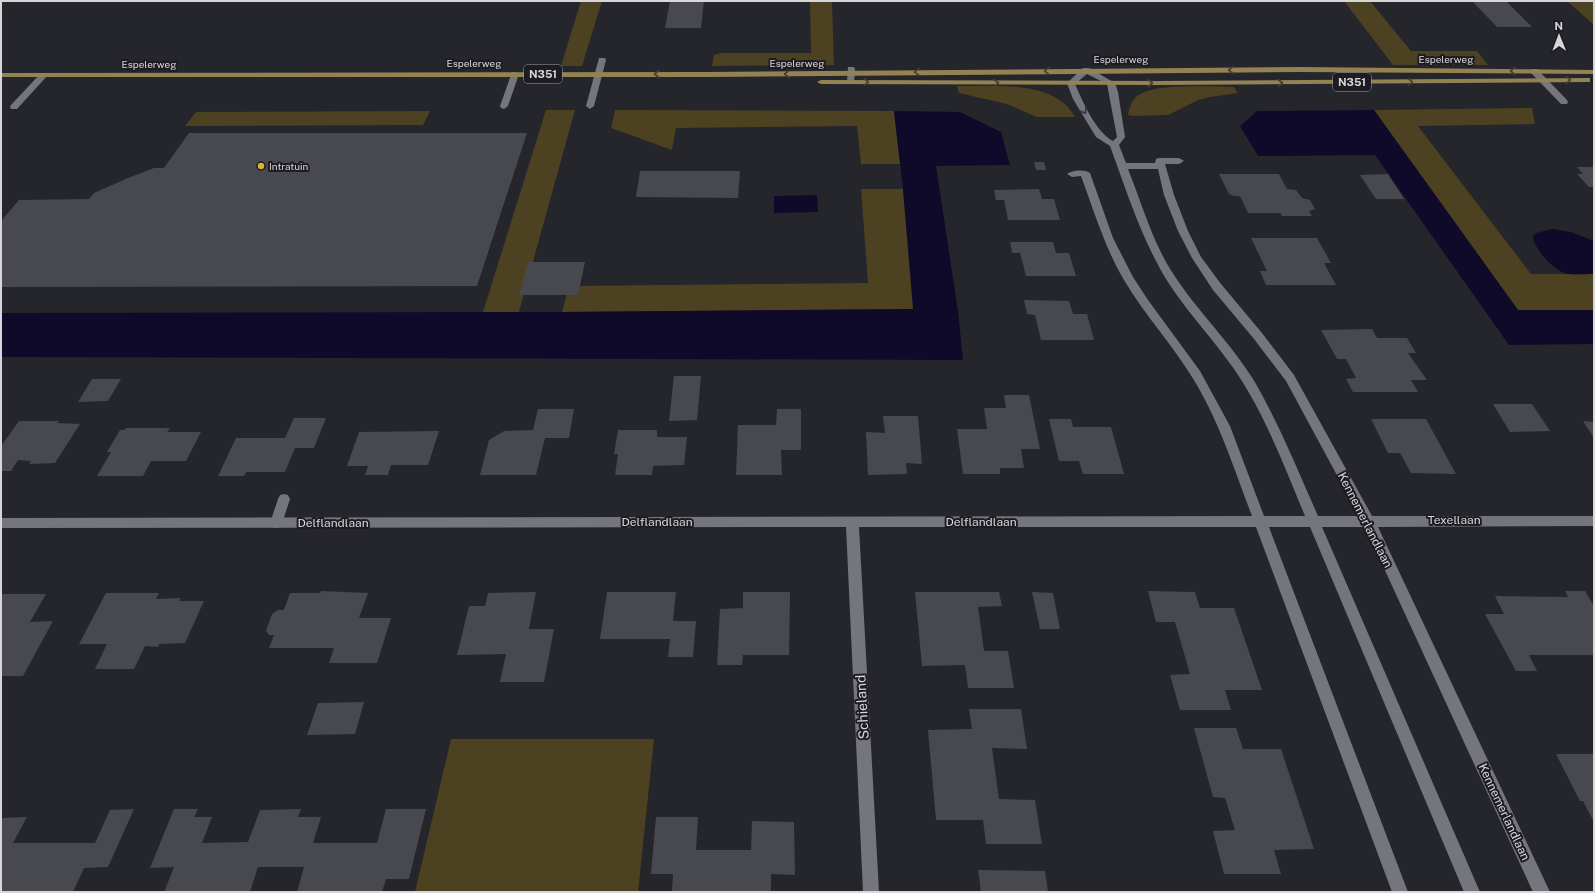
<svg xmlns="http://www.w3.org/2000/svg" width="1595" height="893" viewBox="0 0 1595 893" font-family="'Public Sans',sans-serif">
  <rect width="100%" height="100%" fill="#25252c"/>
  <!-- green -->
  <g fill="#4c4120">
    <path d="M581 1H602L582 66H561Z"/>
    <path d="M810 1H832L834 65 712 66 714 55 721 53H811Z"/>
    <path d="M1344 1H1370L1411 51H1477L1488 65H1393Z"/>
    <path d="M1567 1H1594V25Z"/>
    <path d="M957 86C993 86 1056 80 1075 117H1037L1007 104 959 93Z"/>
    <path d="M1205 86 1234 87 1238 93 1210 97 1198 100 1168 115 1133 116 1128 115C1129 109 1131 102 1135 98 1150 84 1186 87 1205 86Z"/>
    <path d="M1532 108 1535 124 1418 126 1531 274H1594V310H1518L1374 110Z"/>
    <path d="M546 110H575L519 312H483Z"/>
    <path d="M615 110 894 111 900 164H861L857 126 676 128 672 150 611 128Z"/>
    <path d="M430 111 423 125 185 126 196 112Z"/>
    <path d="M861 189H903L914 309 562 312 569 286 868 283Z"/>
    <path d="M451 739H654L638 892H415Z"/>
  </g>
  <!-- water -->
  <g fill="#100a2a">
    <path d="M1374 110 1518 310H1594V344L1509 345 1375 155 1258 156 1240 126 1257 111Z"/>
    <path d="M894 111 960 112 1001 132 1010 165 936 166 958 311 963 360 1 357V313L562 312 913 309 903 189Z"/>
    <path d="M817 195 818 212 774 213V196Z"/>
    <path d="M1553 229 1571 232 1594 241V274C1586 274 1577 275 1568 274 1555 272 1534 250 1533 236L1536 233Z"/>
  </g>
  <!-- building -->
  <g fill="#48484f">
    <path d="M670 1H704L701 28H665Z"/>
    <path d="M1472 1H1506L1532 27H1497Z"/>
    <path d="M189 133H527L477 286 1 287V221L19 200 89 199 94 193 128 178 154 168H164Z"/>
    <path d="M1034 162H1044L1046 170H1036Z"/>
    <path d="M1577 167H1594V187H1589L1577 174H1583Z"/>
    <path d="M640 171H740L738 198 636 197Z"/>
    <path d="M1219 174H1279L1287 189 1296 190 1302 198 1310 200 1315 209 1309 211 1312 216H1282L1280 213H1248L1240 196H1234L1229 194Z"/>
    <path d="M1388 174 1404 199H1376L1360 175Z"/>
    <path d="M1039 189 1042 199H1054L1060 220H1008L1004 200H996L994 190Z"/>
    <path d="M1251 238H1317L1331 263H1324L1336 285H1266L1260 271H1267Z"/>
    <path d="M1010 242H1053L1056 253H1069L1076 276H1026L1020 253H1012Z"/>
    <path d="M528 262H585L578 295H519Z"/>
    <path d="M1024 300 1069 301 1073 314H1087L1094 340H1041L1035 315 1027 314Z"/>
    <path d="M1372 329 1377 338H1407L1416 353H1408L1427 380H1411L1418 392H1353L1346 379 1356 378 1346 359H1337L1321 330Z"/>
    <path d="M674 376H701L697 420 669 421Z"/>
    <path d="M92 379H121L108 401 78 402Z"/>
    <path d="M1004 395H1029L1040 449H1021L1024 468H1000V474H963L957 429H987L984 408H1006Z"/>
    <path d="M1493 404H1532L1550 431 1510 432Z"/>
    <path d="M538 409H574L569 438H545L536 475H480L489 440 504 431 533 430Z"/>
    <path d="M777 409H801V450H781L782 475H736L738 425H776Z"/>
    <path d="M883 416H918L922 464 906 463 907 474 868 475 866 432 885 433Z"/>
    <path d="M294 418H326L314 448H295L285 472H246L244 476H218L236 438H285Z"/>
    <path d="M1049 419H1071L1073 427H1111L1124 474H1083L1079 461H1059Z"/>
    <path d="M1371 419H1426L1456 474 1411 473 1400 453H1388Z"/>
    <path d="M19 421H59L57 423 80 424 55 463 29 464 31 461 18 460 11 471H1V446Z"/>
    <path d="M1583 421 1594 422V438Z"/>
    <path d="M126 428H170L167 432H201L186 461H151L143 476H97L111 452H107L120 430H124Z"/>
    <path d="M618 430H657V437H687L684 465 653 466 652 475H615L618 454H614Z"/>
    <path d="M439 431 428 465H391L388 475H365L368 466H347L359 432Z"/>
    <path d="M321 591 368 593 359 618H391L377 663H329L334 648H269L274 635H269L266 631 272 614 278 610H284L290 593H320Z"/>
    <path d="M1148 591 1195 592 1200 608H1234L1262 690H1225L1231 710H1180L1170 675 1190 674 1175 622H1156Z"/>
    <path d="M1565 591H1585L1594 606V655H1529L1537 671H1516L1485 614H1504L1495 596 1568 597Z"/>
    <path d="M536 592 529 629H554L544 682H500L506 654 457 655 469 606H485L488 593Z"/>
    <path d="M607 592H676L673 621H696L693 657H668L670 639H600Z"/>
    <path d="M743 592H790L789 655H743L742 665H717L720 609 743 608Z"/>
    <path d="M915 592H999L1002 606 978 607 984 651H1008L1014 688H968L965 665 922 666Z"/>
    <path d="M1032 592 1053 593 1060 629H1040Z"/>
    <path d="M106 593H159L156 599 181 598 179 601H204L185 643 159 644 158 647 145 646 134 669H95L107 644H79Z"/>
    <path d="M1 594H46L30 622 53 621 23 676H1Z"/>
    <path d="M364 702 355 734 307 735 318 703Z"/>
    <path d="M969 709H1021L1027 749 992 748 999 799 1035 800 1042 844H986L983 820H936L928 730 972 729Z"/>
    <path d="M1194 728H1236L1243 749H1281L1314 849 1274 850 1281 874H1224L1213 831 1235 830 1225 798 1213 797Z"/>
    <path d="M1556 754H1594V822L1583 801H1580Z"/>
    <path d="M134 809 108 867 84 868 73 892H1V818L27 817 13 843H95L110 810Z"/>
    <path d="M174 809H198L194 817H212L202 843 248 842 260 810 301 809 298 817H321L313 843H377L386 809H426L409 879H386L382 892H297L304 867H258L250 892H164L174 867 150 868Z"/>
    <path d="M656 817H698L696 850H751L752 821 794 822 795 875 771 874V892H672L673 874H651Z"/>
    <path d="M978 870 1045 871 1048 892H981Z"/>
  </g>
  <g fill="none" stroke-linecap="round" stroke-linejoin="round">
    <!-- lane -->
    <g fill="#75757d" fill-rule="evenodd">
      <path d="M599 58H605L606 60 594 106 590 109 586 106Z"/>
      <path d="M848 67H854L855 69 854 84H848L847 82Z"/>
      <path d="M1531 69H1537L1567 100 1568 102 1567 104H1561L1531 73Z"/>
      <path d="M512 72H515L519 74 508 106 504 109 501 108 500 106Z"/>
      <path d="M41 73H47L48 75 17 109H11L10 107 11 105Z"/>
      <path d="M284 494 288 495 290 499 281 527 276 528 271 527 270 523 278 499 280 495Z"/>
    </g>
    <!-- street -->
    <path fill="#75757d" fill-rule="evenodd" d="M1083 68H1089L1115 83 1118 92 1125 137 1119 145 1126 163H1155L1156 159 1159 158H1179L1184 161 1179 164H1165L1174 195 1188 231 1201 257 1221 284 1262 333 1294 375 1372 516H1594V526L1378 527 1550 892H1533L1365 527H1322L1480 892H1464L1310 527H1269L1408 892H1392L1256 527H859L879 892H863L846 527 1 528V518L1252 516C1234 469 1219 420 1192 377 1171 343 1144 314 1124 280 1105 248 1094 211 1081 176L1072 177 1067 174C1072 170 1085 169 1090 173L1113 238 1133 277 1148 300 1200 371 1230 426 1264 516H1305C1284 466 1265 414 1234 369 1209 333 1176 301 1156 261 1137 225 1124 184 1110 146L1096 137 1073 99 1067 83ZM1087 74 1107 84 1117 137 1113 141C1095 131 1083 102 1075 84ZM1128 169H1158L1164 195 1178 231 1192 258 1213 290 1254 339 1286 381 1359 516H1318C1298 471 1280 426 1256 384 1230 340 1191 306 1166 262 1150 233 1140 199 1128 169Z"/>
    <!-- primary -->
    <g fill="#938353" fill-rule="evenodd">
      <path d="M1300 67 1594 70V74L1300 72 709 77H1V73L709 72Z"/>
      <path d="M1587 78H1590V82L1157 85 821 84 817 82 821 80 1157 81Z"/>
    </g>
  </g>
  <!-- one-way arrows -->
  <defs><path id="oneway-chevron" d="M-2-3.5L2.5 0L-2 3.5" fill="none" stroke-width="1.6" stroke-linecap="round" stroke-linejoin="round"/></defs>
  <g stroke="#464033">
    <use href="#oneway-chevron" transform="translate(1231 70) rotate(180)"/>
    <use href="#oneway-chevron" transform="translate(1047 71) rotate(179)"/>
    <use href="#oneway-chevron" transform="translate(1513 71) rotate(-179)"/>
    <use href="#oneway-chevron" transform="translate(917 72) rotate(179)"/>
    <use href="#oneway-chevron" transform="translate(657 74) rotate(180)"/>
    <use href="#oneway-chevron" transform="translate(787 74) rotate(180)"/>
    <use href="#oneway-chevron" transform="translate(1568 80) rotate(-1)"/>
    <use href="#oneway-chevron" transform="translate(866 82)"/>
    <use href="#oneway-chevron" transform="translate(1410 82) rotate(-1)"/>
    <use href="#oneway-chevron" transform="translate(996 83)"/>
    <use href="#oneway-chevron" transform="translate(1150 83)"/>
    <use href="#oneway-chevron" transform="translate(1280 83)"/>
  </g>
  <use stroke="#323239" href="#oneway-chevron" transform="translate(1084 111) rotate(59)"/>
  <!-- markers -->
  <circle fill="#d9b334" stroke="#1c1c22" stroke-width="1.5" cx="261" cy="166" r="4"/>
  <g text-anchor="middle" stroke-width="4" stroke-linejoin="round" paint-order="stroke">
    <!-- far-street labels -->
    <g font-size="10" fill="#d7d7db" stroke="#1c1c22">
      <text x="1121" y="63">Espelerweg</text>
      <text x="1446" y="63">Espelerweg</text>
      <text x="474" y="67">Espelerweg</text>
      <text x="797" y="67">Espelerweg</text>
      <text x="149" y="68">Espelerweg</text>
    </g>
    <!-- far-poi labels -->
    <g font-size="10" fill="#d7d7db" stroke="#1c1c22" text-anchor="start">
      <text x="269" y="170">Intratuin</text>
    </g>
    <!-- shield labels -->
    <g fill="#1c1c22" stroke="#9f9fa4" stroke-width="1">
      <rect x="524" y="65" width="38" height="18" rx="3"/>
      <rect x="1333" y="73" width="38" height="18" rx="3"/>
    </g>
    <g font-size="11" font-weight="bold" fill="#d7d7db">
      <text x="543" y="78">N351</text>
      <text x="1352" y="86">N351</text>
    </g>
    <!-- street labels -->
    <g font-size="12" fill="#d7d7db" stroke="#1c1c22">
      <text transform="translate(1365 520) rotate(63)" y="4">Kennemerlandlaan</text>
      <text x="1454" y="524">Texellaan</text>
      <text x="657" y="526">Delflandlaan</text>
      <text x="981" y="526">Delflandlaan</text>
      <text x="333" y="527">Delflandlaan</text>
      <text transform="translate(1504 812) rotate(65)" y="4">Kennemerlandlaan</text>
    </g>
    <!-- near-street labels -->
    <g font-size="14" fill="#d7d7db" stroke="#1c1c22">
      <text transform="translate(862 707) rotate(-93)" y="5">Schieland</text>
    </g>
  </g>
  <!-- border -->
  <rect width="1595" height="893" fill="none" stroke="#d7d7db" stroke-width="4"/>
  <!-- north arrow -->
  <g transform="translate(1559 36) rotate(359)" stroke="#1c1c22" stroke-width="3" paint-order="stroke">
  <path d="M0-3L7 15L0 10L-7 15Z" fill="#d7d7db"/>
  <text y="-6" font-size="11" font-weight="bold" text-anchor="middle" fill="#d7d7db">N</text>
  </g>
</svg>
